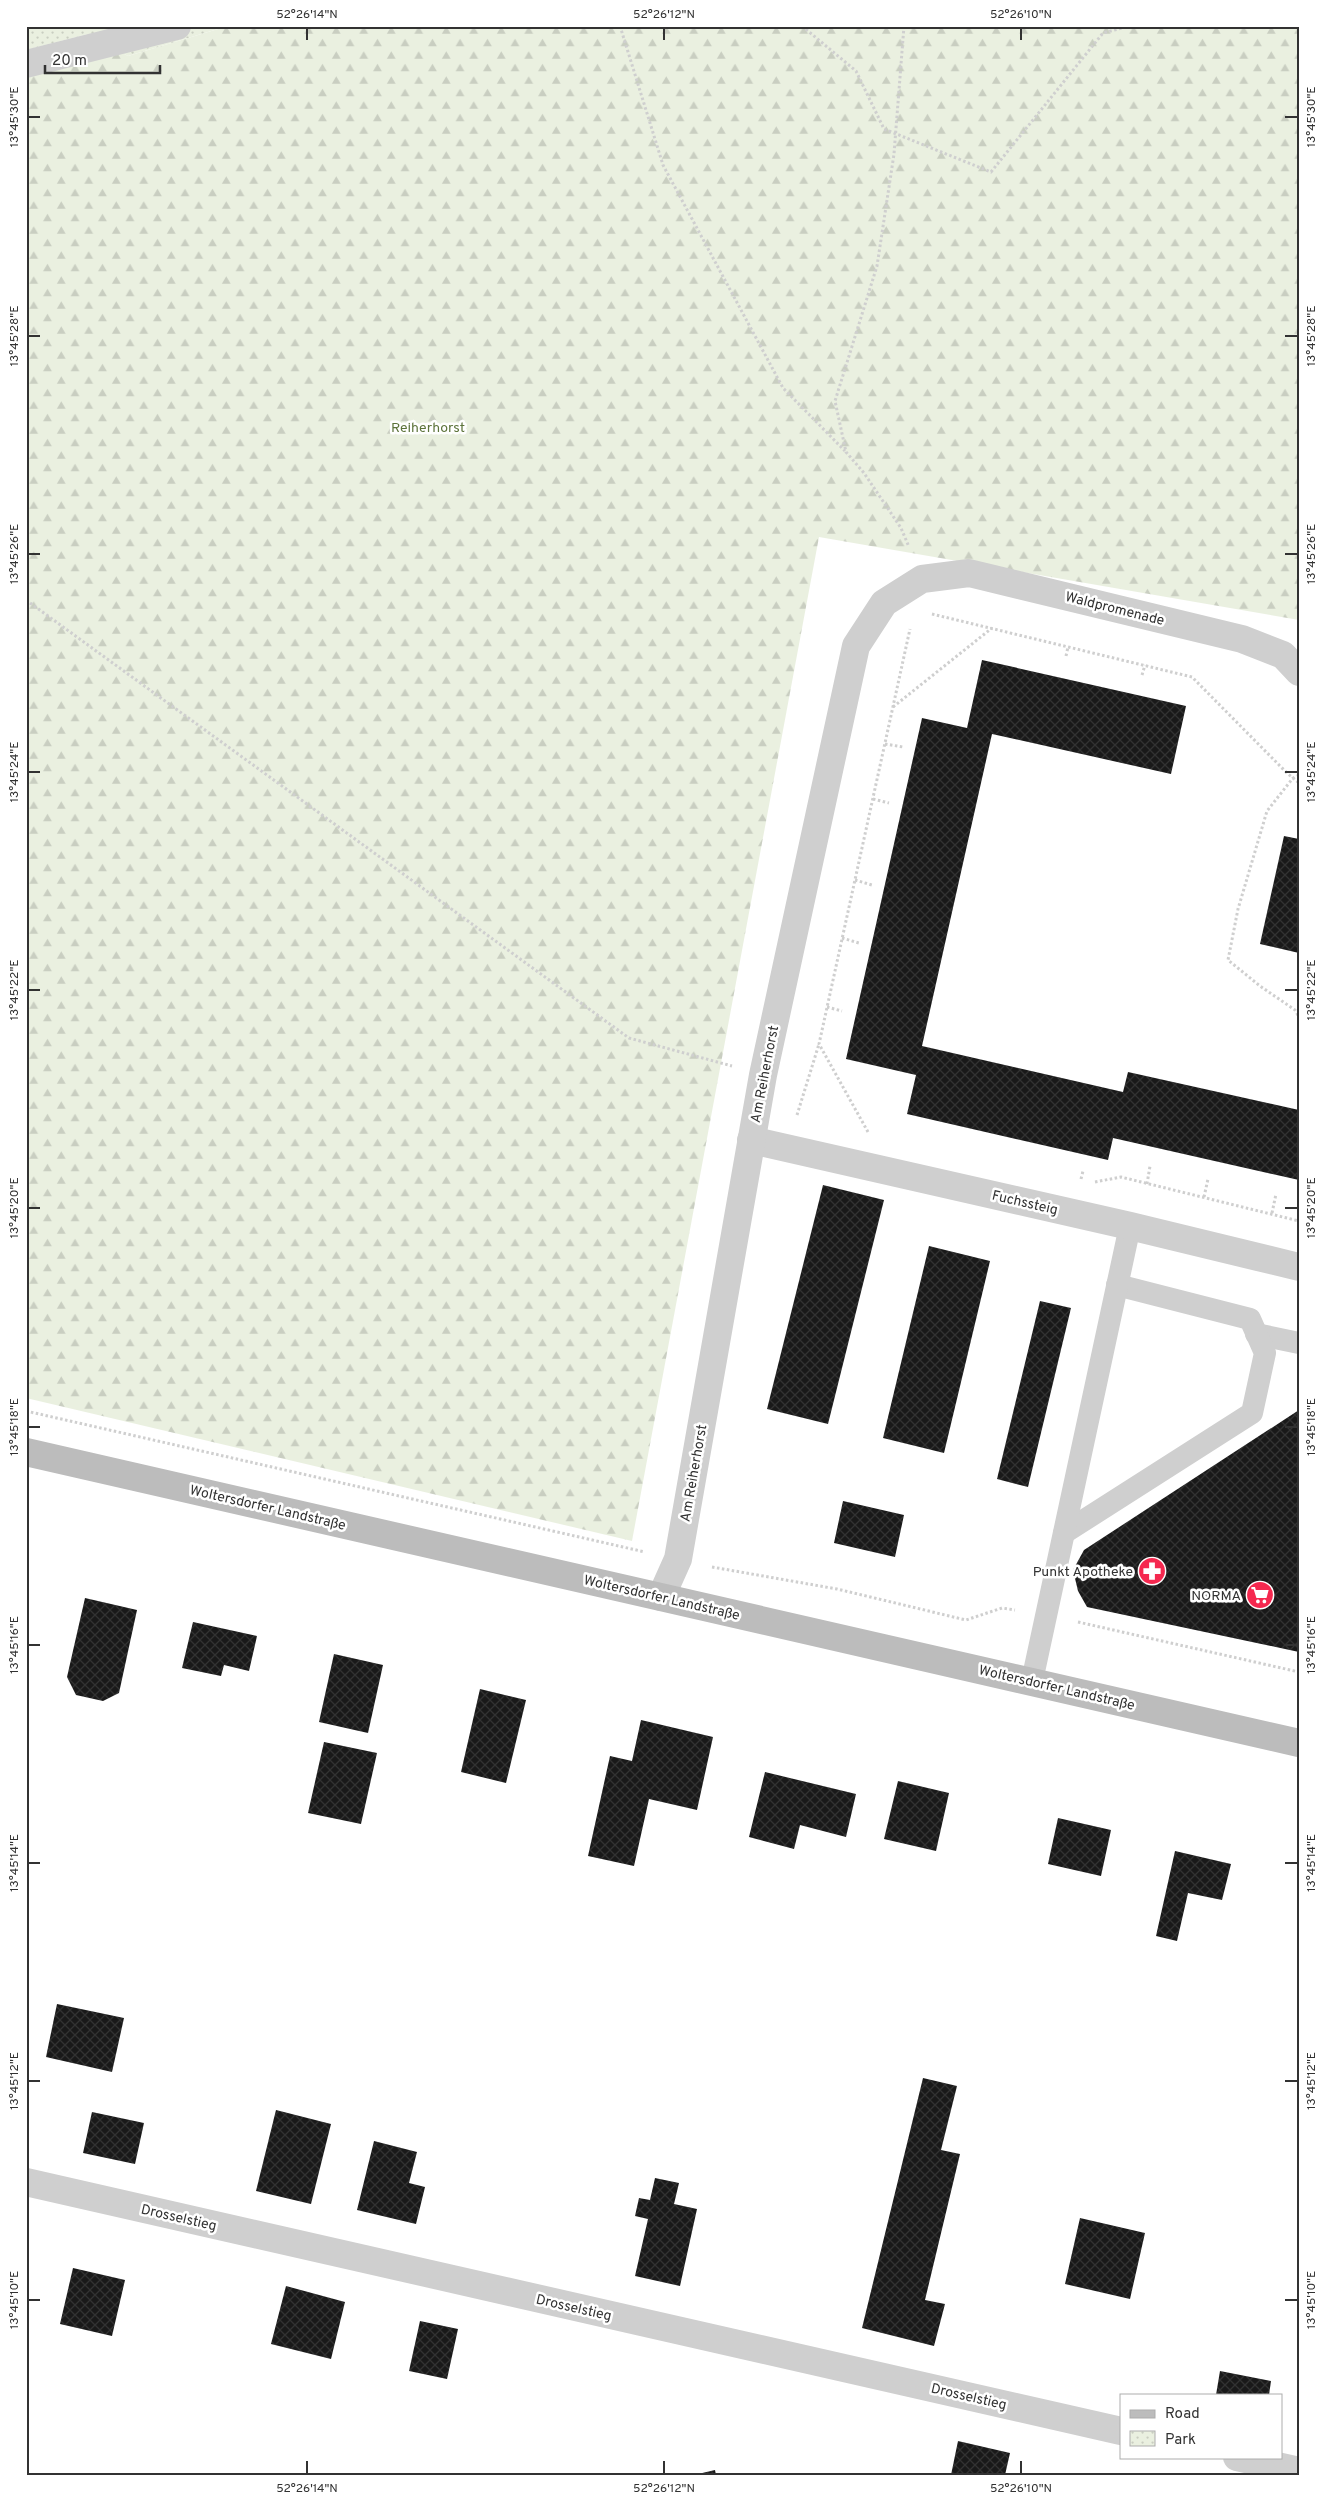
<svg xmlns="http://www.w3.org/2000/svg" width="1325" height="2501" viewBox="0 0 1325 2501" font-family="Overpass,sans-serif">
  <defs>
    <pattern id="forest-firs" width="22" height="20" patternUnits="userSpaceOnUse" patternTransform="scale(1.25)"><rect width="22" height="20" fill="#eaf0e0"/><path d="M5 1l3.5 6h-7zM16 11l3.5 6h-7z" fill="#c9cec1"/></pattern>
    <pattern id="park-dots" width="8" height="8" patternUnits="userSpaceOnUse" patternTransform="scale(1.25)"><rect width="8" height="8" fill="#eaf0e0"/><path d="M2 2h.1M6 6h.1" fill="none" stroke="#c9cec1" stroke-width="1.8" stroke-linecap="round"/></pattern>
    <pattern id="building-cross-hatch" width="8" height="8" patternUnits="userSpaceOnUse" patternTransform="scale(1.25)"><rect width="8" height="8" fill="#191919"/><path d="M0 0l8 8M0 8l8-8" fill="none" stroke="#323232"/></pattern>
  </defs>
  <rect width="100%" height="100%" fill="#fff"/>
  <!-- forest -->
  <path fill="url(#forest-firs)" d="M228 26H1299V620L819 537 632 1541 26 1398V50L88 34 128 56Z"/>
  <!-- park -->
  <path fill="url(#park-dots)" d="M26 26H228L128 56 88 34 26 50Z"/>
  <!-- building -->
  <g fill="url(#building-cross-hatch)">
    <path d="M982 660 1186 706 1171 774 992 734 922 1046 1123 1092 1128 1072 1299 1110V1180L1113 1138 1108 1160 907 1114 916 1075 846 1059 922 718 967 728Z"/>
    <path d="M1284 836 1299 839V953L1260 944Z"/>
    <path d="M823 1185 884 1200 828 1424 767 1409Z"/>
    <path d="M929 1246 990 1261 944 1453 883 1438Z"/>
    <path d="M1040 1301 1071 1308 1028 1487 997 1479Z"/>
    <path d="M1299 1410V1652L1087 1607 1078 1591 1073 1570 1084 1550Z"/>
    <path d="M843 1501 904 1515 895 1557 834 1543Z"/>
    <path d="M85 1598 137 1610 119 1693 103 1701 76 1695 67 1677Z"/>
    <path d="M193 1622 257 1636 249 1671 224 1665 221 1676 182 1668Z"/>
    <path d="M334 1654 383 1665 368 1733 319 1722Z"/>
    <path d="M480 1689 526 1700 506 1783 461 1772Z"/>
    <path d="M641 1720 713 1737 697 1810 649 1799 634 1866 588 1856 610 1756 632 1761Z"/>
    <path d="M324 1742 377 1753 361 1824 308 1813Z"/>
    <path d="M765 1772 856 1794 846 1837 800 1825 794 1849 749 1837Z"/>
    <path d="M898 1781 949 1793 936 1851 884 1839Z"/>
    <path d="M1058 1818 1111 1830 1101 1876 1048 1864Z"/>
    <path d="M1175 1851 1231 1864 1222 1900 1188 1893 1177 1941 1156 1936Z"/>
    <path d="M57 2004 124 2018 112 2072 46 2057Z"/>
    <path d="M923 2078 957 2086 941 2150 960 2154 925 2300 945 2304 934 2346 862 2328Z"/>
    <path d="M276 2110 331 2124 311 2204 256 2191Z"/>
    <path d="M92 2112 144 2123 135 2164 83 2153Z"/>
    <path d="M374 2141 417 2152 409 2183 425 2187 416 2224 357 2210Z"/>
    <path d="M655 2178 679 2183 674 2204 697 2209 680 2286 635 2276 648 2219 635 2216 639 2198 650 2200Z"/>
    <path d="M1080 2218 1145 2233 1130 2299 1065 2284Z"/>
    <path d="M73 2268 125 2280 112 2336 60 2324Z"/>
    <path d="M286 2286 345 2302 331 2359 271 2344Z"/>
    <path d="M420 2321 458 2329 447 2379 409 2371Z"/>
    <path d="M1220 2371 1271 2381 1269 2395H1216Z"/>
    <path d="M958 2441 1010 2453 1005 2475H951Z"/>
    <path d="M715 2470 716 2475H698V2474Z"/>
  </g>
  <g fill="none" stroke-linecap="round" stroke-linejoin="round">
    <!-- path -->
    <g stroke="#cfcfcf" stroke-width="3" stroke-dasharray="2.5 2.5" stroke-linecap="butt">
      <path d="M620 26 663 165 783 388 845 451"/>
      <path d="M802 26 856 71 884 129 991 172 1103 33 1130 26"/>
      <path d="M904 26 894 154 877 266 835 401 846 452 864 473 901 528 909 547"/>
      <path d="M26 600 629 1038 732 1066"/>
      <path d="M932 614 1192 677 1287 773 1299 783"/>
      <path d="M1066 656 1068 647"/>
      <path d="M1142 675 1145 665"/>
      <path d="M893 707 992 628"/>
      <path d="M885 744 903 747"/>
      <path d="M1299 775 1293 778 1267 811 1238 909 1228 960 1260 986 1295 1010 1299 1017"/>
      <path d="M873 799 889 803"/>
      <path d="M855 880 872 885"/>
      <path d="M842 938 859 943"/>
      <path d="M827 1007 842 1011"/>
      <path d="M797 1115 819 1044"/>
      <path d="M868 1132 819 1044 910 629"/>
      <path d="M1081 1179 1083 1171"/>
      <path d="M1095 1182 1121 1177 1299 1221"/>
      <path d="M1147 1184 1150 1166"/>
      <path d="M1204 1197 1208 1179"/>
      <path d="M1272 1213 1276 1194"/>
      <path d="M26 1411 645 1552"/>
      <path d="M712 1567 837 1589 966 1620 1002 1608 1015 1610"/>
      <path d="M1078 1622 1299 1672"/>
    </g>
    <!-- lane -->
    <g stroke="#cfcfcf" stroke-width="22">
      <path d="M1256 1334 1299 1343"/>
      <path d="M1064 1533 1252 1413 1265 1353 1250 1319 1117 1285"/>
      <path d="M1032 1681 1130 1226"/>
    </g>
    <!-- street -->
    <g stroke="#cfcfcf" stroke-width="28">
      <path d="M26 64 177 26"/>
      <path d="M751 1140 1130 1226 1299 1267"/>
      <path d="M661 1597 678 1559 763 1075 856 646 884 603 922 579 969 573 1242 639 1283 655 1299 672"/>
      <path d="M26 2182 1121 2431"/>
      <path d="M1237 2457 1299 2471"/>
    </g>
    <!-- secondary -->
    <path stroke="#bcbcbc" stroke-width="28" d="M26 1452 1299 1743"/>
  </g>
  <!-- ticks -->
  <path fill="none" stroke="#323232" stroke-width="2" d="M307 28V40M664 28V40M1021 28V40M28 117H40M1285 117H1298M28 336H40M1285 336H1298M28 554H40M1285 554H1298M28 772H40M1285 772H1298M28 990H40M1285 990H1298M28 1208H40M1285 1208H1298M28 1427H40M1285 1427H1298M28 1645H40M1285 1645H1298M28 1863H40M1285 1863H1298M28 2081H40M1285 2081H1298M28 2300H40M1285 2300H1298M307 2461V2474M664 2461V2474M1021 2461V2474"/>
  <!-- icons -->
  <defs>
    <g id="pharmacy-disc" transform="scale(1.4375)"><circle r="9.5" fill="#f5284f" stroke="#fff"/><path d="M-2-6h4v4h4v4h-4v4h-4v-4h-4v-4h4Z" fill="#fff"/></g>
    <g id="supermarket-disc" transform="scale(1.4375)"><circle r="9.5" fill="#f5284f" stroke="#fff"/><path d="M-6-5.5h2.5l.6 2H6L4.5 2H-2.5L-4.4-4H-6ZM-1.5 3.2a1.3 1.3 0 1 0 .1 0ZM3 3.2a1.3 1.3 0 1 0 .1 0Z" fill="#fff"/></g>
  </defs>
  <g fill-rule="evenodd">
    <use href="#pharmacy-disc" x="1152" y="1571"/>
    <use href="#supermarket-disc" x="1260" y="1595"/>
  </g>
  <g text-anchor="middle" stroke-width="5" stroke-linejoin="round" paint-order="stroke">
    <!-- park labels -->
    <g font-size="14" fill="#5c733a" stroke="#fff">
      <text x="428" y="432">Reiherhorst</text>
    </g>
    <!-- street labels -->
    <g font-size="14" fill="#323232" stroke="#fff">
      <text transform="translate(1115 608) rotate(14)" y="5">Waldpromenade</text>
      <text transform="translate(764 1074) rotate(-79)" y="5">Am Reiherhorst</text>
      <text transform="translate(1025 1202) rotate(13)" y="5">Fuchssteig</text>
      <text transform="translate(693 1473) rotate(-80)" y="5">Am Reiherhorst</text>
      <text transform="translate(268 1507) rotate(13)" y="5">Woltersdorfer Landstraße</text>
      <text transform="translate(662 1597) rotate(13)" y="5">Woltersdorfer Landstraße</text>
      <text transform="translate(1057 1687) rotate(13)" y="5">Woltersdorfer Landstraße</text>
      <text transform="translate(179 2217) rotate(13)" y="5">Drosselstieg</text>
      <text transform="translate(574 2307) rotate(13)" y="5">Drosselstieg</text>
      <text transform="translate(969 2396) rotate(13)" y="5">Drosselstieg</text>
    </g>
    <!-- poi labels -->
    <g font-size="14" fill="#323232" stroke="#fff" text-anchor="end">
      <text x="1133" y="1576">Punkt Apotheke</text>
      <text x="1241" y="1600">NORMA</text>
    </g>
  </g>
  <!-- border -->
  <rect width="1325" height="2501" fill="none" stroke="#ffffff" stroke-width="55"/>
  <!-- legend -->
  <rect x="1120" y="2394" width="162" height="65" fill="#ffffff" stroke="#adadad"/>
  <rect x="1130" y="2410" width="25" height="8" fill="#bcbcbc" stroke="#adadad"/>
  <text x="1165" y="2418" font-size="15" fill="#323232">Road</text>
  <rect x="1130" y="2431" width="25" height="15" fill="url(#park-dots)" stroke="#adadad"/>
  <text x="1165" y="2444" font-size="15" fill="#323232">Park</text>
  <!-- scale -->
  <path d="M45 65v8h115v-8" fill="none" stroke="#323232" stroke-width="2.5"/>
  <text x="52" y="65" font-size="15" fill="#323232" stroke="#ffffff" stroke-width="4" paint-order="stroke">20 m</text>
  <rect x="28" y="28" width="1270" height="2446" fill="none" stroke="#323232" stroke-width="2"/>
  <g font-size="12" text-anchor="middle" fill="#323232">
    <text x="307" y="18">52°26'14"N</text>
    <text x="664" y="18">52°26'12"N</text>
    <text x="1021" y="18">52°26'10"N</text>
    <text transform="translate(1311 117) rotate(-90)" y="4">13°45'30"E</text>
    <text transform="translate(14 117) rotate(-90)" y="4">13°45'30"E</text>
    <text transform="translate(1311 336) rotate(-90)" y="4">13°45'28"E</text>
    <text transform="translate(14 336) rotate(-90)" y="4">13°45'28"E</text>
    <text transform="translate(1311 554) rotate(-90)" y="4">13°45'26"E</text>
    <text transform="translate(14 554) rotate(-90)" y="4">13°45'26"E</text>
    <text transform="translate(1311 772) rotate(-90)" y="4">13°45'24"E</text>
    <text transform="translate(14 772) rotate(-90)" y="4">13°45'24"E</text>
    <text transform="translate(1311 990) rotate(-90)" y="4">13°45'22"E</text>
    <text transform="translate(14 990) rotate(-90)" y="4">13°45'22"E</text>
    <text transform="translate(1311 1208) rotate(-90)" y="4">13°45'20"E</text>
    <text transform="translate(14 1208) rotate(-90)" y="4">13°45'20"E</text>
    <text transform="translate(14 1427) rotate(-90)" y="4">13°45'18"E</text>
    <text transform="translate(1311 1427) rotate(-90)" y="4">13°45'18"E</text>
    <text transform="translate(14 1645) rotate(-90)" y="4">13°45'16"E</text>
    <text transform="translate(1311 1645) rotate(-90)" y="4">13°45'16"E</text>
    <text transform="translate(14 1863) rotate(-90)" y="4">13°45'14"E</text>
    <text transform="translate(1311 1863) rotate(-90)" y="4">13°45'14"E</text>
    <text transform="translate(14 2081) rotate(-90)" y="4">13°45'12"E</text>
    <text transform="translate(1311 2081) rotate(-90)" y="4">13°45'12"E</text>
    <text transform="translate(14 2300) rotate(-90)" y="4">13°45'10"E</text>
    <text transform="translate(1311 2300) rotate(-90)" y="4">13°45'10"E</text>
    <text x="307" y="2492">52°26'14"N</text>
    <text x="664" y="2492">52°26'12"N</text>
    <text x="1021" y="2492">52°26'10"N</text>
  </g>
</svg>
